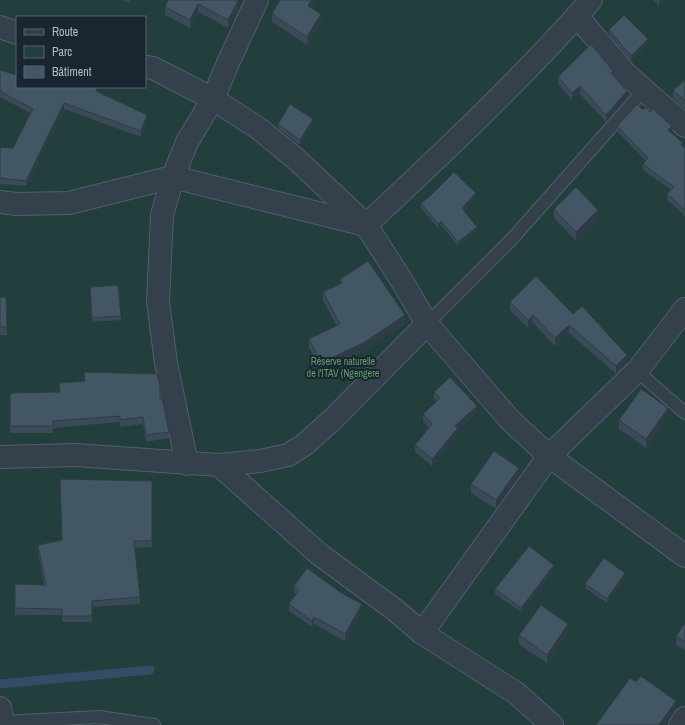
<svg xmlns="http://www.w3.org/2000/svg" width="685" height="725" viewBox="0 0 685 725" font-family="'Archivo Narrow',sans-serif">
  <rect width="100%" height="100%" fill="#20303d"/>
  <!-- green -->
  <path fill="#223e3d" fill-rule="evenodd" d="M0 0H685V725H0ZM17 17H145V87H17Z"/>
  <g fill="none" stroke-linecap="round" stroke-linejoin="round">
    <!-- stream -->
    <path stroke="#314e66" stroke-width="9" d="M0 684 150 670"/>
    <!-- service casing -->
    <g stroke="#525f6b" stroke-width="14">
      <g id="service">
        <path d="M427 324 512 239 644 90"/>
        <path d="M637 371 685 413"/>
        <path d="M2 722 99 717 154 725"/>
      </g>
    </g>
    <!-- minor casing -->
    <g stroke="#525f6b" stroke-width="24">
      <g id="minor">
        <path d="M577 16 626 74 685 126"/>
        <path d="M0 27 17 33"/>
        <path d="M145 67 153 68 213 99 258 128 296 159 366 225 402 281 427 324 510 420 549 456 685 556"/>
        <path d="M0 202 17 204 69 203 173 177 366 225C443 153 521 80 591 0"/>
        <path d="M0 457 75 455 219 465 260 461 288 455 304 445 332 420 427 324"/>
        <path d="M187 464 166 363 158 302 162 215 173 177 187 142 213 99 228 63 257 0"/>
        <path d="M219 465 319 554 395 610 422 633 516 693 552 725"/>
        <path d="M422 633 549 456 637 371 685 309"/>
        <path d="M0 708 3 725"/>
        <path d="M680 725 685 718"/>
      </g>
    </g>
    <!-- service -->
    <use href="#service" stroke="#34414d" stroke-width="12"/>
    <!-- minor -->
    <use href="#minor" stroke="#34414d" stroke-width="22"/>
  </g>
  <!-- wall -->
  <g fill="#3a4a56">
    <path d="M121 0H131L130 3Z"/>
    <path d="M168 0 238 9 228 28 198 12 190 28 165 15V7Z"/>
    <path d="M317 0 312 8 321 23 307 45 272 22V14Z"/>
    <path d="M653 0H665L659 6Z"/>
    <path d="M609 30 648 44 631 61 609 34Z"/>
    <path d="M0 70 17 87 98 92 147 121 141 137 64 109 26 186 0 184V147L13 148 30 113 0 97Z"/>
    <path d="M613 76 627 98 606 122 580 94 572 100 558 84V77Z"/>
    <path d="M685 80V109L673 98V90Z"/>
    <path d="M643 110 650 112 672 132 671 133 685 148V216L667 200V194L671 190 643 170V164L646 161 617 131V126Z"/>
    <path d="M278 124H313L300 145 278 128Z"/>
    <path d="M476 197 464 210 477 232 458 246 441 225 438 228 421 208V203Z"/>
    <path d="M554 209 598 219 576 241 554 218Z"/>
    <path d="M340 279 405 323 365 350 321 371 309 347V339L337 326 323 300V292L340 284Z"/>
    <path d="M90 287 121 316V320L92 322Z"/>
    <path d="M0 297H6L7 335H0Z"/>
    <path d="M510 302 573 314 627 363 616 374 569 333 555 346 533 323 528 328 510 310Z"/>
    <path d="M84 372 160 399 169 432V438L146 442 143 424 120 427V422L53 428V433H10V393L59 392V383L84 381Z"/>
    <path d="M434 392 477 412 458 431V435L432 466 415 452V445L429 428 423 421V414L436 402 434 399Z"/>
    <path d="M668 417 646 448 619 429V420Z"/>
    <path d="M519 476 496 509 471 493V484Z"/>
    <path d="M152 481V547L135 548 140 597V604L92 607V622H62V615H15V584L44 585 38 551V545L61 540Z"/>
    <path d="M554 570 521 612 495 594V589Z"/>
    <path d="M625 578 607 603 585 588V584Z"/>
    <path d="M294 586 362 611 345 641 314 624 312 627 289 611V604L296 594 294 593Z"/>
    <path d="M685 622V650L676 645V636Z"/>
    <path d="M568 633 547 663 519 644V635Z"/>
  </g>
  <!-- shaded-wall -->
  <g fill="#2f3c46">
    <path d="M311 0H317L308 14V6Z"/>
    <path d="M659 0H665L659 6Z"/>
    <path d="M238 1V9L228 28V20Z"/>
    <path d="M198 4V12L190 28V20Z"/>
    <path d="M321 14V23L307 45V37Z"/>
    <path d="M648 39V44L631 61V56Z"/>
    <path d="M580 86V94L572 100V93Z"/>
    <path d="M98 87H100L96 97V91Z"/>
    <path d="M627 91V98L606 122V115Z"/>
    <path d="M64 103V109L26 186V181Z"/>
    <path d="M147 115V121L141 137V131Z"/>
    <path d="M313 119V124L300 145V140Z"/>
    <path d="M672 126V132L668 136V130Z"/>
    <path d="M476 193V197L462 212V208Z"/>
    <path d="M598 210V219L576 241V232Z"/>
    <path d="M441 221V225L438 228V224Z"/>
    <path d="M477 227V232L458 246V242Z"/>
    <path d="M405 315V323L365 350 321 371V363Z"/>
    <path d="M533 315V323L528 328V320Z"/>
    <path d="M569 325V333L555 346V338Z"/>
    <path d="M627 355V363L616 374V366Z"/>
    <path d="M477 406V412L458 431V435L432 466V459L455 426Z"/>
    <path d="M668 408V417L646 448V439Z"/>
    <path d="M519 468V476L496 509V500Z"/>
    <path d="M554 565V570L521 612V608Z"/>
    <path d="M625 573V578L607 603V599Z"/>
    <path d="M362 604V611L345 641V634Z"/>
    <path d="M314 617V624L312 627V621Z"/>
    <path d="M568 624V633L547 663V655Z"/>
    <path d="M676 701V710L665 725H659Z"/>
  </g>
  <!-- building -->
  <g fill="#435664" stroke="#2f3c46">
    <path d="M168 0H236L238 1 228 20 198 4 190 20 165 7Z"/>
    <path d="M280 0H311L308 6 321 14 307 37 272 14Z"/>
    <path d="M624 15 648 39 631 56 609 30Z"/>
    <path d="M591 44 613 71 611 73 627 91 606 115 580 86 572 93 558 77Z"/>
    <path d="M0 70 17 75V87H98L96 91 147 115 141 131 64 103 26 181 0 178V147L13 148 33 109 0 91Z"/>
    <path d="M685 80V101L673 90Z"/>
    <path d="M290 104 313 119 300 140 278 124Z"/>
    <path d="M637 104 643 110 646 107 650 112 653 109 672 126 668 130 683 143 681 145 685 148V210L667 194 674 187 643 164 648 158 617 126Z"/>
    <path d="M454 172 476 193 462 208 477 227 458 242 441 221 438 224 421 203 430 196Z"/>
    <path d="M576 187 598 210 576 232 554 209Z"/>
    <path d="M368 261 405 315 365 342 321 363 309 339 340 324 323 292 342 283 340 279Z"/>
    <path d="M536 276 573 314 582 306 627 355 616 366 569 325 555 338 533 315 528 320 510 302Z"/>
    <path d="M118 285 121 316 92 318 90 287Z"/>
    <path d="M0 297H6L7 327H0Z"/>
    <path d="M84 372 157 374 160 387V399L162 398 169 432 146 435 143 417 120 420V416L53 421V426H10V393L60 392 59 383 85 381Z"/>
    <path d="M450 377 477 406 455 426 458 428 432 459 415 445 432 424 423 414 440 398 434 392Z"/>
    <path d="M641 389 668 408 646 439 619 420Z"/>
    <path d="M494 451 519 468 496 500 471 484Z"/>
    <path d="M60 479 152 481V541H134L140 597 92 601V616H62V609L15 608V584L46 585 38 545 62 540Z"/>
    <path d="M529 546 554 565 521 608 495 589Z"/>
    <path d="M604 558 625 573 607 599 585 584Z"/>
    <path d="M307 568 340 592 362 604 345 634 314 617 312 621 289 604 299 590 294 586Z"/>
    <path d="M541 605 568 624 547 655 519 635Z"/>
    <path d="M685 622V642L676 636Z"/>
    <path d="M641 676 676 701 659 725H596L630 678 636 682Z"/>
  </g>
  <g text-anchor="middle" stroke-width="4" stroke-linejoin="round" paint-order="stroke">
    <!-- park labels -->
    <g font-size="10" fill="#639c69" stroke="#192631">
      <text x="343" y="365">Réserve naturelle<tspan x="343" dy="12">de l'ITAV (Ngengere</tspan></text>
    </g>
  </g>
  <!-- legend -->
  <rect x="16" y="16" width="130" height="72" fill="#192631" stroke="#55626e"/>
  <rect x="24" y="29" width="20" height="6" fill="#34414d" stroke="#55626e"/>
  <text x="52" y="36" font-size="12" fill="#afbcc9">Route</text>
  <rect x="24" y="46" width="20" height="12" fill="#223e3d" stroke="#55626e"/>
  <text x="52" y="56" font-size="12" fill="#afbcc9">Parc</text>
  <rect x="24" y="66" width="20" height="12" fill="#435664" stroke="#55626e"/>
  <text x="52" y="76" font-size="12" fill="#afbcc9">Bâtiment</text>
</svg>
